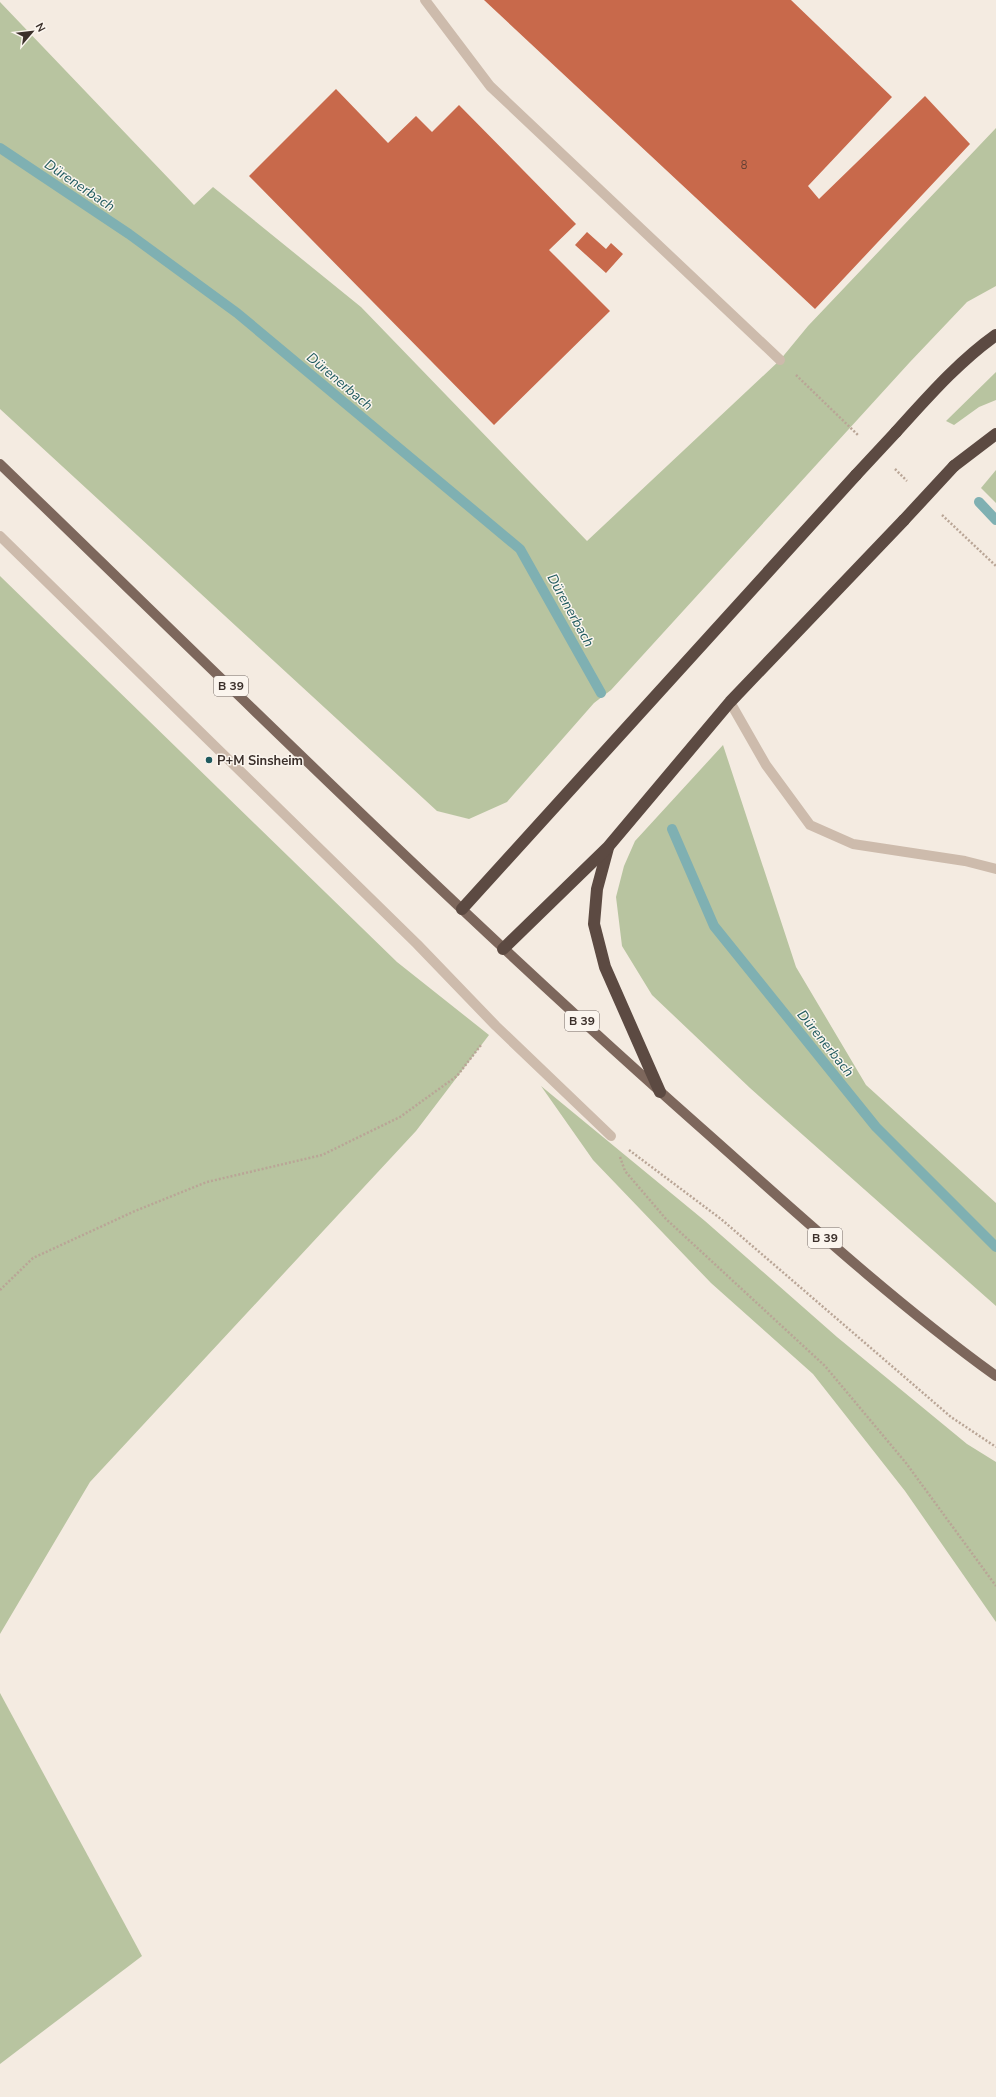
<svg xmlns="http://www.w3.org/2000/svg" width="996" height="2097" viewBox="0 0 996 2097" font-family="'Nunito Sans',sans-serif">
  <rect width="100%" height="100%" fill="#f4ebe1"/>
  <!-- green -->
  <g fill="#b8c4a0">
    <path d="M0 2 194 205 213 187 361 307 587 541 780 360 808 326 996 128V286L967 302 910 362 611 690 594 703 507 802 469 819 437 811 0 409Z"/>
    <path d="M996 372V400L979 407 954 425 946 421Z"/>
    <path d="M996 470V503L981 488Z"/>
    <path d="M0 576 397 962 489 1035 416 1131 90 1482 0 1634Z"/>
    <path d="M723 745 796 967 866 1085 996 1203V1306L750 1088 652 995 622 946 616 897 624 866 635 841Z"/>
    <path d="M541 1086 705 1221 837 1337 967 1444 996 1462V1622L905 1491 813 1374 711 1283 593 1160Z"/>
    <path d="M0 1693 142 1956 0 2064Z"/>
  </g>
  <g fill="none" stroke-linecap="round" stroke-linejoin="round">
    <!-- stream -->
    <g stroke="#7fb0b2" stroke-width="10">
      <path d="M0 148 129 234 237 313 520 549 601 693"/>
      <path d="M979 502 996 520"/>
      <path d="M672 829 714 926 876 1127 996 1247"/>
    </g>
  </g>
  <!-- building -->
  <g fill="#c8694b">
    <path d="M484 0H791L892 97 808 186 819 199 925 96 970 144 815 309Z"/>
    <path d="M336 89 388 143 416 116 432 132 459 105 576 224 549 250 610 311 494 425 249 176Z"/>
    <path d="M587 232 606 249 611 243 623 254 606 273 575 245Z"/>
  </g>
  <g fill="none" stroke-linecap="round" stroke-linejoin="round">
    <!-- path -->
    <g stroke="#b9a596" stroke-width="2.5" stroke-dasharray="2 2" stroke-linecap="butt">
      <path d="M796 375 859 436"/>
      <path d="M895 469 907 481"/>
      <path d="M942 515 996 566"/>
      <path d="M629 1150 721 1219 951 1417 996 1447"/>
      <path d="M620 1157 625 1171 666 1219 825 1366 906 1463 996 1586"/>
      <path d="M0 1290 33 1258 135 1211 207 1182 322 1155 400 1117 457 1076 481 1045"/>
    </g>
    <!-- lane -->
    <g stroke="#cdbbac" stroke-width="10">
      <path d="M425 0 490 86 780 360"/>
      <path d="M0 536 417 944 496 1026 611 1136"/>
      <path d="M730 702 766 765 810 825 853 844 965 861 996 869"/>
    </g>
    <!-- primary -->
    <path stroke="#7d675c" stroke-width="10" d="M0 464C231 687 459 914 700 1127 797 1213 891 1300 996 1376"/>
    <!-- highway -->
    <g stroke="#5c4a42" stroke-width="12">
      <path d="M896 432C927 398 958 362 996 335"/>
      <path d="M954 466 996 434"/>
      <path d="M608 848 597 889 594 924 605 967 660 1092"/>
      <path d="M462 909 856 475"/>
      <path d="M503 949 608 847 730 702 904 520"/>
    </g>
    <!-- highway-bridge -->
    <g stroke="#5c4a42" stroke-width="12">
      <path d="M856 475 896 432"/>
      <path d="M904 520 954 466"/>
    </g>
  </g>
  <!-- markers -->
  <circle fill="#1f5a5e" stroke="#fbf5ee" stroke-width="1.5" cx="209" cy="760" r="4"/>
  <g text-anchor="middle" stroke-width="3" stroke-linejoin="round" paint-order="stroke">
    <!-- number labels -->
    <g font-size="11" fill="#5e3e33">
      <text x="744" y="169">8</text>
    </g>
    <!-- shield labels -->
    <g fill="#fbf5ee" stroke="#756b66" stroke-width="1">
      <rect x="214" y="676" width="34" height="20" rx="3"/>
      <rect x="565" y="1011" width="34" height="20" rx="3"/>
      <rect x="808" y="1228" width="34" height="20" rx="3"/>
    </g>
    <g font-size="12" font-weight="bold" fill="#3b302b">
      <text x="231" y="690">B 39</text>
      <text x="582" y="1025">B 39</text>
      <text x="825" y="1242">B 39</text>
    </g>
    <!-- poi labels -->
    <g font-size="13" font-weight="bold" fill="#3b302b" stroke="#fbf5ee" text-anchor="start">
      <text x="217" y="765">P+M Sinsheim</text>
    </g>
    <!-- water labels -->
    <g font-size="14" font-style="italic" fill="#1f5a5e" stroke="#fbf5ee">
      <text transform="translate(80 185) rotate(34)" y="5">Dürenerbach</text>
      <text transform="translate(340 381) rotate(40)" y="5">Dürenerbach</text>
      <text transform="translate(571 610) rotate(61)" y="5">Dürenerbach</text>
      <text transform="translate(826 1043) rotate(51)" y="5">Dürenerbach</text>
    </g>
  </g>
  <!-- north arrow -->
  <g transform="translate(32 32) rotate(62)" stroke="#fbf5ee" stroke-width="3" paint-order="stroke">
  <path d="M0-3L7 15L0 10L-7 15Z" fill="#3b302b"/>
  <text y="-6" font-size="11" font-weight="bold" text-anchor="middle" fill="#3b302b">N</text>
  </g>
</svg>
